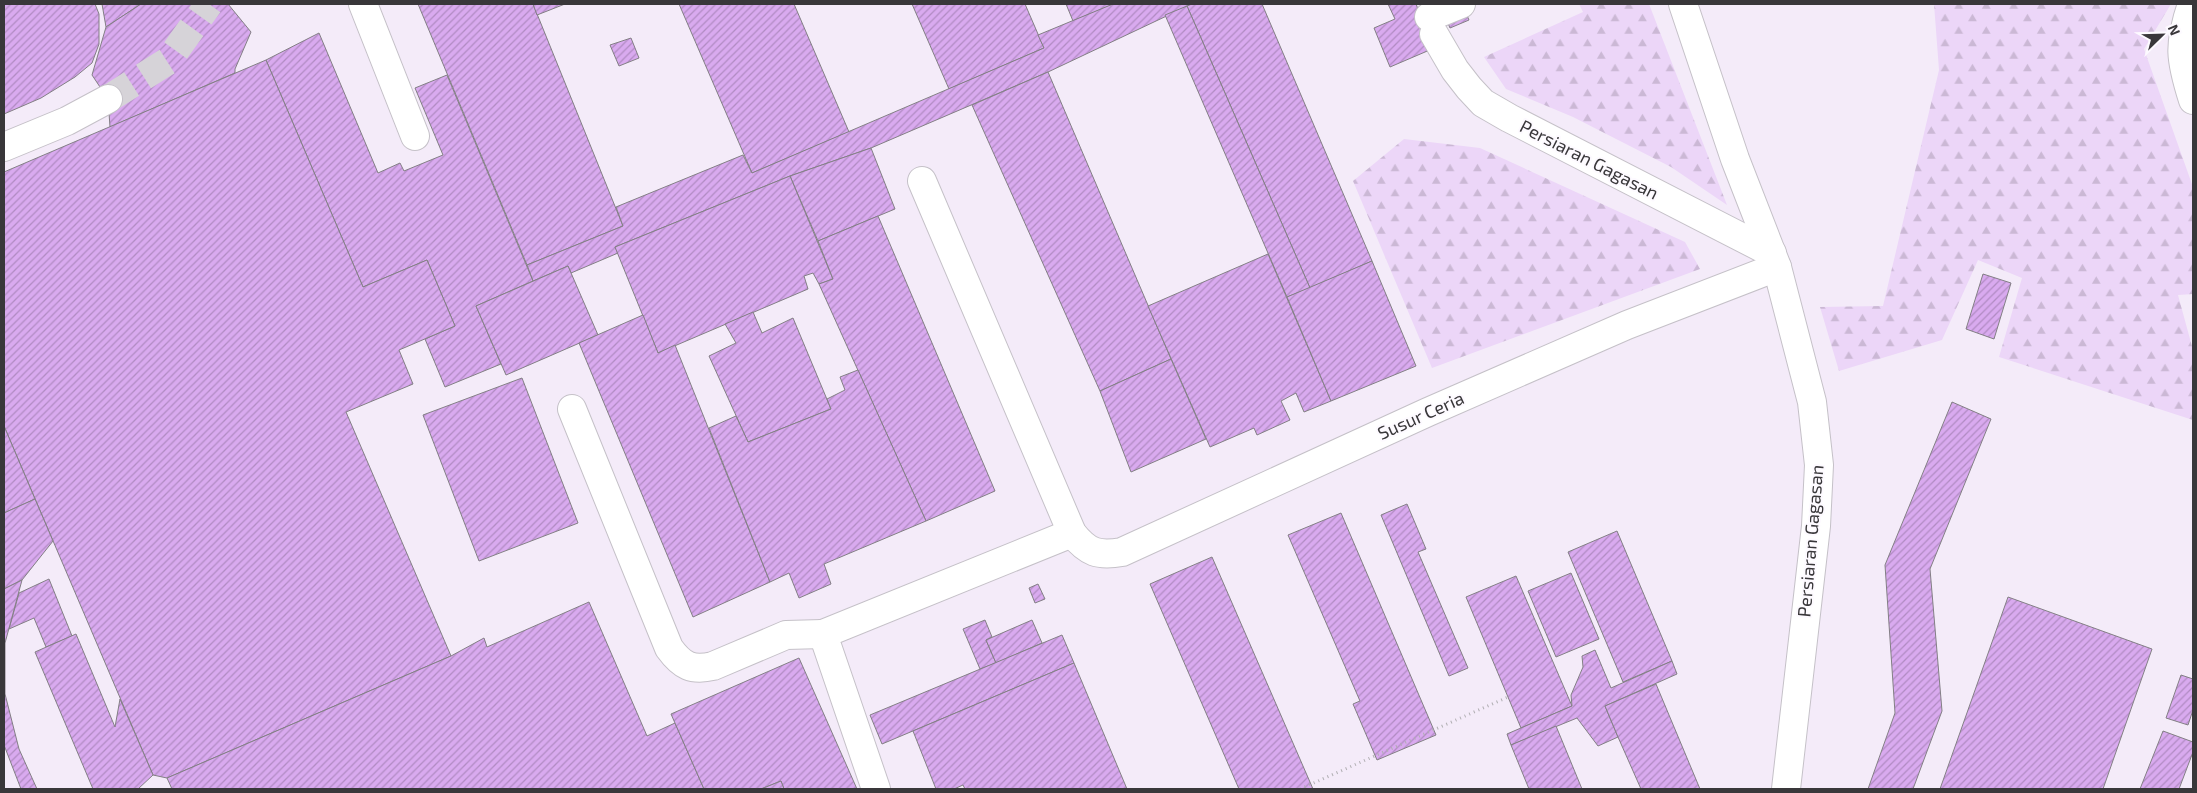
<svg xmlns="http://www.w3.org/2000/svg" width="2197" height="793" viewBox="0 0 2197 793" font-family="'Exo 2',sans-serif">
  <defs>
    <pattern id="forest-firs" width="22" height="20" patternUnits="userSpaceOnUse" patternTransform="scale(1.25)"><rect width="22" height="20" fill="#ecd6f8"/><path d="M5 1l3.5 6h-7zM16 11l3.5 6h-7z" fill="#cbb8d5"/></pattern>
    <pattern id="building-hatch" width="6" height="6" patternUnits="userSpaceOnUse" patternTransform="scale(1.25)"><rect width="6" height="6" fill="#d9aaef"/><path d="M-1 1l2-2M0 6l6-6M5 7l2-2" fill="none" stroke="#b18bc3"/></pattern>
  </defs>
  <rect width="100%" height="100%" fill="#fdfaff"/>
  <!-- built -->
  <rect fill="#f4ebf9" x="4" y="4" width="2189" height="785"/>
  <!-- forest -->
  <g fill="url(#forest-firs)">
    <path d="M1579 4H1649L1727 205 1671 167 1573 117 1506 89 1484 57 1583 12Z"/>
    <path d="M1934 4H2171L2144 49 2193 187V294L2178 295 2193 350V420L1999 357 2022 278 1978 260 1942 340 1839 371 1820 307 1883 306 1939 70Z"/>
    <path d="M1404 139 1480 148 1685 242 1700 269 1432 368 1353 181Z"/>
  </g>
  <!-- building -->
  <g fill="url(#building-hatch)" stroke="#837f85">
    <path d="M4 4H95L99 14V44L92 63 75 77 41 98 4 114Z"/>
    <path d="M102 4H141L106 27Z"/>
    <path d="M141 4H228L251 32 235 69V73L110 127 108 99 92 75 106 27Z"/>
    <path d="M418 4H533L623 226 527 265Z"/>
    <path d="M533 4H565L537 15Z"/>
    <path d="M679 4H794L849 132 752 173Z"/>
    <path d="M912 4H1025L1044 48 949 89Z"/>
    <path d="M1066 4H1114L1073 21Z"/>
    <path d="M1113 4H1192L1048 72 871 148 790 176 615 247 618 253 571 273 568 266 533 281 527 265 623 226 616 207 743 155 752 173 1044 48 1038 35Z"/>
    <path d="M1192 4H1262L1372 261 1310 288 1187 6Z"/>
    <path d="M1388 4H1416L1418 9 1429 4H1462L1469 20 1450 28 1447 21 1424 31 1432 49 1390 67 1374 28 1395 19Z"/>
    <path d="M1187 6 1310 288 1287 297 1165 15Z"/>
    <path d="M319 33 378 173 400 163 404 171 443 155 415 88 447 75 533 281 476 306 501 364 445 387 425 339 455 326 427 260 363 287 266 60Z"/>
    <path d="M631 38 639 58 619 66 610 45Z"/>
    <path d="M266 60 363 287 427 260 455 326 399 350 413 384 346 412 451 656 167 778 153 775 4 426V172Z"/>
    <path d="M1048 72 1171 359 1100 391 972 105Z"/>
    <path d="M871 148 895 209 818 241 790 176Z"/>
    <path d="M790 176 833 279 819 284 813 273 804 276 808 289 658 353 615 247Z"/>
    <path d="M878 216 995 491 926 521 819 284 833 279 818 241Z"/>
    <path d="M1268 254 1331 401 1304 412 1296 393 1281 401 1290 420 1257 435 1254 428 1210 447 1148 306Z"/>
    <path d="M1372 261 1416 366 1331 401 1287 297Z"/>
    <path d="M568 266 598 335 506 375 476 306Z"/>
    <path d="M1983 274 2011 283 1994 339 1966 329Z"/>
    <path d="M753 312 762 333 793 318 831 409 748 442 709 356 736 343 725 324Z"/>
    <path d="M643 315 658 353 675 345 770 582 693 617 579 343Z"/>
    <path d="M1171 359 1206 439 1131 472 1100 391Z"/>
    <path d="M858 370 926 521 824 564 831 584 799 598 789 573 770 582 709 428 736 416 748 442 831 409 827 399 845 390 840 377Z"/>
    <path d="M522 378 578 523 479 561 423 415Z"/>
    <path d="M1952 402 1991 419 1930 569 1942 711 1913 789H1868L1895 713 1885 565Z"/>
    <path d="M4 426 35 499 4 513Z"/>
    <path d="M35 499 53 541 22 580 4 589V513Z"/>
    <path d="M1407 504 1426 549 1418 552 1468 668 1449 676 1381 515Z"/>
    <path d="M1341 513 1436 735 1377 760 1353 704 1360 701 1288 535Z"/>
    <path d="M1617 531 1672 661 1623 682 1568 552Z"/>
    <path d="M1212 557 1313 789H1239L1150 584Z"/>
    <path d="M1571 573 1599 639 1556 657 1528 591Z"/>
    <path d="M1516 576 1572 706 1521 728 1466 597Z"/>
    <path d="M49 579 72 636 46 647 34 618 9 629 19 593Z"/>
    <path d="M22 580 5 643V694L19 749 37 789H21L4 745V589Z"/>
    <path d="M1038 584 1045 599 1035 603 1029 588Z"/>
    <path d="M2008 597 2152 649 2103 789H1940Z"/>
    <path d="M589 602 647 736 675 723 704 789H172L167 778 451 656 484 638 487 647Z"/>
    <path d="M985 620 992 637 986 640 996 663 980 669 963 629Z"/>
    <path d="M1032 620 1042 643 996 663 986 640Z"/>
    <path d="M76 634 115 727 120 699 153 775 138 789H93L35 652Z"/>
    <path d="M1062 635 1074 663 882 744 870 715Z"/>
    <path d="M1595 650 1611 688 1672 661 1677 674 1605 706 1618 737 1598 746 1577 718 1511 745 1507 734 1572 706 1571 695 1583 667 1582 656Z"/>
    <path d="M799 658 857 789H784L781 781 761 789H704L671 714Z"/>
    <path d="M1074 663 1127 789H965L963 785 954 789H936L913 731Z"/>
    <path d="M2181 675 2193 679V710L2188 725 2166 718Z"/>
    <path d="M1656 684 1700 789H1641L1618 737 1605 706Z"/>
    <path d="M1556 726 1582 789H1529L1511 745Z"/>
    <path d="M2163 731 2193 742V752L2179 789H2140Z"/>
    <path d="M781 781 784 789H761Z"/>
  </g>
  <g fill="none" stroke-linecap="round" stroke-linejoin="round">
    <!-- minor-tunnel -->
    <path stroke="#d6d3d8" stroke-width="28" stroke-dasharray="28 14" stroke-linecap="butt" d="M108 99 168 61 209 4"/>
    <!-- minor casing -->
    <g stroke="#c5c1c8" stroke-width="30">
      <g id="minor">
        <path d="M363 4 415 136"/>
        <path d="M1683 4 1735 159 1777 267 1812 402 1819 465 1816 526 1786 789"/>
        <path d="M2192 4C2178 45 2180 59 2193 100"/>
        <path d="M1429 17 1461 4"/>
        <path d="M1434 34 1455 70 1469 88 1483 103 1509 118 1772 253"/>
        <path d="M4 147 67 121 108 99"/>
        <path d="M922 181 1072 533C1088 553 1098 556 1122 552L1428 412 1627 325 1777 267"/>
        <path d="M572 409 669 648C682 666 692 671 713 666L786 635 823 634"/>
        <path d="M876 789 823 634 1072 533"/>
      </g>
    </g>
    <!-- path -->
    <path stroke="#b1afb3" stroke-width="3" stroke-dasharray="1 4" stroke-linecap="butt" d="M1300 789 1508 697"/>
    <!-- minor -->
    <use href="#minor" stroke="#fff" stroke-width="28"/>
  </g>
  <g text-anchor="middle" stroke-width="4" stroke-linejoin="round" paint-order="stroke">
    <!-- street labels -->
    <g font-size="18" fill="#39373a" stroke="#fdfaff">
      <text transform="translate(1589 160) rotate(27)" y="6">Persiaran Gagasan</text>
      <text transform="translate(1421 416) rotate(-24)" y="6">Susur Ceria</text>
      <text transform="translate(1811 541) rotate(-85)" y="6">Persiaran Gagasan</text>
    </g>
  </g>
  <!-- border -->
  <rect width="2197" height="793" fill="none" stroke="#39373a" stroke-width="10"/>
  <!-- north arrow -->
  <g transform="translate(2162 35) rotate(67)" stroke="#fdfaff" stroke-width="4" paint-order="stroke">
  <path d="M0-4L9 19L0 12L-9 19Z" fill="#39373a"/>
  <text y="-8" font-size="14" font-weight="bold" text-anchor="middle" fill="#39373a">N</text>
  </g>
</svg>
